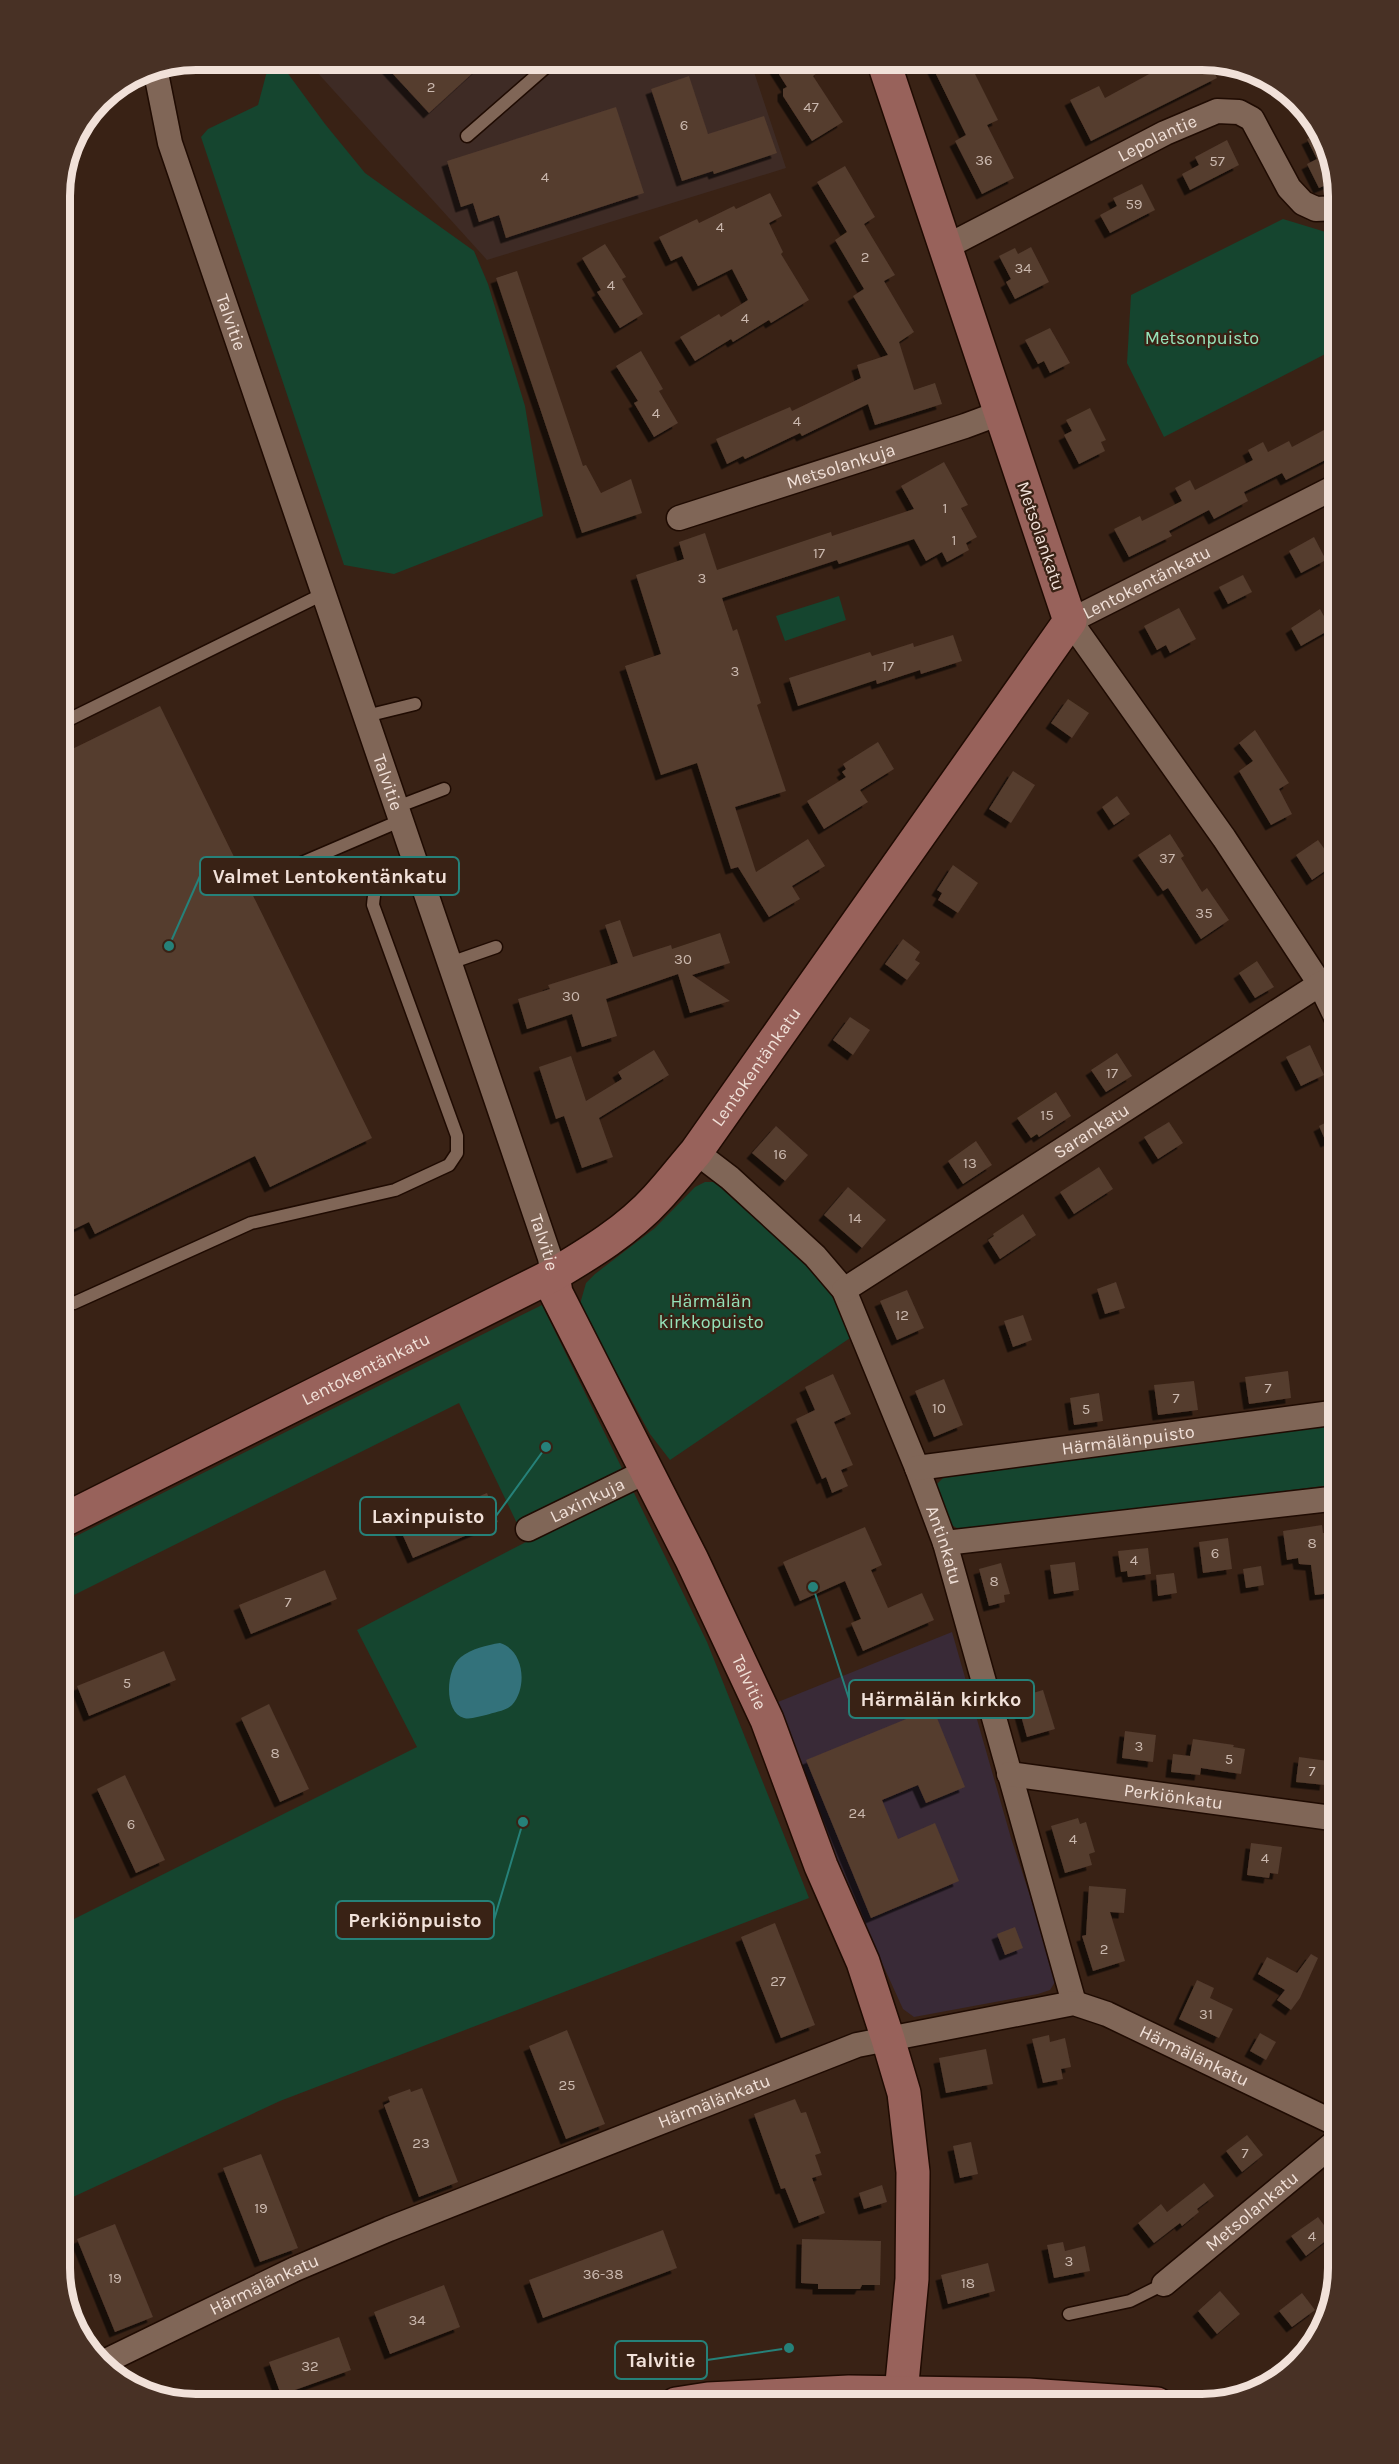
<svg xmlns="http://www.w3.org/2000/svg" width="1399" height="2464" viewBox="0 0 1399 2464" font-family="Karla,sans-serif">
  <defs>
    <filter id="shadow"><feDropShadow dx="-5.5" dy="5.5" stdDeviation="0" flood-color="#0009"/></filter>
  </defs>
  <rect width="100%" height="100%" fill="#392215"/>
  <!-- commercial -->
  <path fill="#3e2b25" d="M306 60H750L786 168 487 260Z"/>
  <!-- education -->
  <path fill="#392a37" d="M952 1632 1011 1838 1055 1972V1982L1050 1990 1038 1994 914 2017 903 2009 841 1873 778 1702Z"/>
  <!-- green -->
  <g fill="#15452f">
    <path d="M270 60H278L325 124 365 173 474 251 488 284 525 406 543 516 394 574 344 565 201 137 208 129 258 105Z"/>
    <path d="M1283 219 1329 233 1339 253V347L1164 437 1127 363 1131 295Z"/>
    <path d="M839 596 846 620 785 641 776 616Z"/>
    <path d="M705 1182H718L803 1257 831 1294 853 1336 670 1460 650 1434 584 1313 580 1304 586 1283 595 1274 655 1228 695 1187Z"/>
    <path d="M542 1305 707 1642 809 1898 280 2101 60 2203V1926L417 1747 357 1630 526 1542 459 1403 60 1602V1544Z"/>
    <path d="M1339 1423V1484L965 1532 951 1525 935 1486 950 1471Z"/>
  </g>
  <!-- water -->
  <path fill="#33727b" d="M500 1643C524 1650 528 1687 512 1705 506 1711 494 1712 486 1715 479 1716 471 1720 464 1718 443 1712 446 1668 461 1657 471 1649 487 1645 500 1643Z"/>
  <!-- building -->
  <g fill="#543c2e" filter="url(#shadow)">
    <path d="M380 60H487L429 113Z"/>
    <path d="M770 60H813L820 71 813 76 843 122 812 141 783 96V89L787 87Z"/>
    <path d="M929 60H968L998 120 987 125 1014 178 982 194 955 141 966 135Z"/>
    <path d="M1175 60H1208L1217 78 1091 141 1070 100 1099 86 1105 98Z"/>
    <path d="M689 76 708 134 764 116 777 153 714 174 713 171 682 181 651 89Z"/>
    <path d="M616 107 644 193 506 238 499 215 479 222 473 203 461 207 447 161Z"/>
    <path d="M1322 132 1325 136 1336 181 1319 188 1307 164 1317 159 1307 139Z"/>
    <path d="M1227 140 1239 165 1190 190 1182 174 1199 165 1195 157Z"/>
    <path d="M845 166 875 217 864 224 895 275 884 281 914 332 899 342 914 390 935 383 942 404 875 425 868 404 802 436 800 433 745 459 743 456 727 464 716 439 790 407 792 411 861 378 857 365 888 355 853 296 864 289 835 240 847 232 817 182Z"/>
    <path d="M1142 184 1155 210 1110 233 1100 215 1117 206 1113 198Z"/>
    <path d="M770 193 782 216 769 223 783 252 781 254 809 300 771 323 769 320 733 342 731 339 695 361 680 337 719 314 721 317 748 300 732 269 698 286 682 256 671 261 659 237 697 219 699 223 734 206 736 209Z"/>
    <path d="M605 244 626 277 622 279 643 314 620 328 597 292 601 290 582 258Z"/>
    <path d="M1031 247 1049 282 1015 299 1006 282 1011 279 999 256 1015 248 1018 254Z"/>
    <path d="M517 271 583 466 586 465 601 493 631 479 642 513 582 533 496 278Z"/>
    <path d="M1050 328 1070 363 1050 373 1044 361 1038 364 1025 340Z"/>
    <path d="M641 351 663 389 659 391 678 423 654 437 634 403 638 401 616 366Z"/>
    <path d="M1090 408 1106 440 1101 442 1105 451 1079 464 1064 435 1072 431 1066 420Z"/>
    <path d="M1339 422V453L1286 480 1282 473 1244 492 1248 501 1214 519 1209 510 1169 531 1172 536 1129 557 1114 529 1140 516 1142 521 1182 501 1175 488 1190 480 1195 490 1253 460 1248 450 1263 442 1268 452 1289 441 1292 447Z"/>
    <path d="M944 462 968 505 961 508 977 537 966 543 969 550 947 562 942 552 926 561 914 539 839 564 837 560 722 598 733 631 737 629 761 703 757 705 786 791 735 807 756 872 808 839 825 866 792 886 800 899 769 917 738 867 731 869 697 763 661 775 625 666 661 654 636 575 684 559 679 542 705 533 717 570 831 532 832 536 914 509 901 486Z"/>
    <path d="M1314 537 1326 560 1301 573 1289 551Z"/>
    <path d="M1243 575 1252 592 1228 604 1219 587Z"/>
    <path d="M1179 608 1196 639 1170 653 1166 645 1157 650 1144 626Z"/>
    <path d="M1320 609 1331 629 1301 646 1291 628Z"/>
    <path d="M953 635 962 661 921 674 920 670 877 684 876 680 798 706 789 678 870 652 872 656 913 643 914 647Z"/>
    <path d="M1068 699 1089 713 1072 738 1051 723Z"/>
    <path d="M160 706 372 1138 270 1187 255 1156 95 1234 89 1222 60 1236V755Z"/>
    <path d="M1255 730 1289 783 1279 789 1292 814 1271 825 1239 771 1253 761 1239 743Z"/>
    <path d="M878 742 894 769 860 790 868 802 824 829 807 801 846 777 842 772 846 769 843 764Z"/>
    <path d="M1013 771 1035 785 1011 823 989 809Z"/>
    <path d="M1117 796 1130 814 1114 825 1102 807Z"/>
    <path d="M1170 834 1184 856 1181 858 1202 892 1207 888 1229 920 1201 939 1168 888 1163 891 1138 855Z"/>
    <path d="M1318 840 1335 864 1312 880 1296 855Z"/>
    <path d="M953 865 978 883 958 913 938 900 942 893 937 890Z"/>
    <path d="M620 920 633 957 671 945 672 949 720 933 730 963 692 975 730 1001 690 1013 678 974 606 999 617 1036 582 1047 572 1014 527 1029 518 999 550 989 548 985 618 963 605 925Z"/>
    <path d="M903 939 920 952 915 960 920 963 907 980 885 964Z"/>
    <path d="M1257 961 1274 987 1255 998 1239 973Z"/>
    <path d="M850 1017 870 1030 853 1055 833 1040Z"/>
    <path d="M1310 1045 1324 1075 1301 1086 1286 1057Z"/>
    <path d="M654 1050 669 1075 599 1118 613 1157 582 1168 564 1116 556 1119 539 1067 571 1056 586 1101 622 1079 618 1072Z"/>
    <path d="M1117 1053 1132 1076 1106 1092 1091 1070Z"/>
    <path d="M1056 1092 1071 1116 1039 1137 1037 1134 1031 1138 1017 1118Z"/>
    <path d="M1339 1116V1136L1326 1142 1319 1126Z"/>
    <path d="M1169 1122 1183 1143 1158 1159 1144 1137Z"/>
    <path d="M776 1126 808 1155 785 1181 752 1153Z"/>
    <path d="M976 1141 992 1165 963 1184 948 1161Z"/>
    <path d="M1099 1167 1113 1189 1074 1214 1060 1192Z"/>
    <path d="M848 1187 886 1220 862 1248 824 1215Z"/>
    <path d="M1023 1214 1036 1235 1000 1259 988 1240 994 1236 993 1234Z"/>
    <path d="M1116 1282 1125 1308 1105 1314 1097 1289Z"/>
    <path d="M907 1290 924 1328 897 1340 880 1301Z"/>
    <path d="M1023 1315 1032 1340 1013 1347 1004 1321Z"/>
    <path d="M1288 1371 1291 1398 1249 1404 1245 1377Z"/>
    <path d="M833 1374 851 1414 834 1422 853 1465 841 1470 848 1486 832 1493 826 1477 822 1479 796 1419 815 1410 805 1387Z"/>
    <path d="M944 1379 963 1425 934 1437 915 1391Z"/>
    <path d="M1194 1381 1198 1410 1158 1415 1154 1385Z"/>
    <path d="M1099 1393 1103 1421 1074 1425 1070 1398Z"/>
    <path d="M487 1493 498 1522 413 1558 400 1529Z"/>
    <path d="M1322 1525 1323 1533 1339 1531V1553L1327 1554 1332 1593 1315 1595 1311 1565 1299 1564 1298 1558 1287 1560 1283 1531Z"/>
    <path d="M865 1527 882 1565 871 1570 888 1608 922 1593 934 1620 863 1651 851 1623 861 1619 845 1581 800 1601 783 1562Z"/>
    <path d="M1228 1538 1232 1569 1203 1573 1199 1542Z"/>
    <path d="M1148 1548 1151 1574 1128 1577 1127 1571 1121 1572 1118 1551Z"/>
    <path d="M1075 1562 1079 1590 1054 1594 1050 1565Z"/>
    <path d="M1001 1563 1010 1594 1004 1595 1005 1602 989 1606 979 1569Z"/>
    <path d="M1261 1566 1264 1585 1246 1588 1243 1569Z"/>
    <path d="M325 1570 337 1599 251 1634 239 1605Z"/>
    <path d="M1174 1573 1177 1593 1158 1596 1156 1575Z"/>
    <path d="M164 1651 176 1680 89 1716 77 1686Z"/>
    <path d="M1043 1690 1055 1729 1027 1737 1016 1698Z"/>
    <path d="M269 1704 309 1789 280 1802 241 1718Z"/>
    <path d="M933 1708 965 1787 926 1803 918 1785 882 1800 898 1839 935 1823 959 1881 871 1918 806 1760Z"/>
    <path d="M1125 1731 1156 1735 1153 1762 1122 1758Z"/>
    <path d="M1193 1739 1234 1745 1233 1747 1245 1749 1241 1774 1201 1768 1200 1775 1171 1772 1173 1754 1190 1756Z"/>
    <path d="M1299 1757 1328 1761 1325 1785 1296 1782Z"/>
    <path d="M125 1775 165 1860 136 1873 97 1789Z"/>
    <path d="M1078 1818 1080 1824 1086 1822 1095 1852 1089 1854 1092 1865 1065 1873 1051 1826Z"/>
    <path d="M1251 1843 1282 1847 1278 1874 1270 1873 1269 1878 1247 1875Z"/>
    <path d="M1089 1886 1126 1889 1124 1913 1110 1912 1125 1961 1093 1971 1082 1936 1086 1935Z"/>
    <path d="M775 1923 815 2025 781 2038 741 1937Z"/>
    <path d="M1015 1927 1023 1948 1005 1955 997 1934Z"/>
    <path d="M1311 1954 1318 1958 1300 1998 1291 2010 1277 2000 1285 1990 1258 1974 1267 1957 1297 1973Z"/>
    <path d="M1197 1980 1214 1988 1210 1998 1233 2009 1219 2038 1179 2019Z"/>
    <path d="M567 2030 605 2124 566 2139 529 2046Z"/>
    <path d="M1260 2033 1276 2042 1266 2060 1250 2051Z"/>
    <path d="M1049 2035 1050 2042 1065 2038 1071 2067 1061 2069 1063 2079 1043 2083 1032 2039Z"/>
    <path d="M986 2049 993 2084 946 2093 939 2058Z"/>
    <path d="M422 2088 458 2182 419 2197 384 2105 390 2102 388 2097 410 2089 411 2092Z"/>
    <path d="M795 2099 801 2113 806 2112 821 2153 815 2155 822 2175 812 2178 825 2213 799 2223 785 2188 781 2189 754 2114Z"/>
    <path d="M1247 2135 1263 2155 1242 2172 1226 2151Z"/>
    <path d="M971 2142 978 2174 960 2178 953 2146Z"/>
    <path d="M261 2154 298 2248 260 2262 223 2168Z"/>
    <path d="M1204 2183 1214 2196 1197 2209 1199 2212 1182 2226 1180 2223 1154 2243 1138 2223 1161 2204 1167 2212Z"/>
    <path d="M882 2185 887 2202 864 2209 859 2193Z"/>
    <path d="M1318 2217 1332 2236 1306 2256 1291 2236Z"/>
    <path d="M115 2224 153 2317 115 2332 77 2239Z"/>
    <path d="M663 2230 677 2268 543 2318 529 2280Z"/>
    <path d="M802 2239 881 2241 880 2285H862L860 2289H818V2284L801 2283Z"/>
    <path d="M1063 2242 1065 2251 1085 2246 1090 2271 1054 2278 1047 2245Z"/>
    <path d="M988 2263 995 2291 948 2304 941 2275Z"/>
    <path d="M444 2285 460 2327 390 2354 374 2312Z"/>
    <path d="M1220 2291 1240 2314 1217 2334 1198 2311Z"/>
    <path d="M1302 2293 1315 2310 1292 2327 1279 2311Z"/>
    <path d="M339 2337 351 2370 281 2395 269 2362Z"/>
  </g>
  <g fill="none" stroke-linecap="round" stroke-linejoin="round">
    <!-- lane casing -->
    <g stroke="#1f0b02" stroke-width="15">
      <g id="lane">
        <path d="M467 136 554 60"/>
        <path d="M366 716 415 704"/>
        <path d="M60 724 325 593"/>
        <path d="M397 807 444 789"/>
        <path d="M297 865 402 820"/>
        <path d="M450 963 496 947"/>
        <path d="M60 1297 74 1303 251 1223 395 1190 449 1165 457 1153V1136L373 905C376 869 384 871 415 859"/>
        <path d="M1069 2314 1130 2301 1164 2284"/>
      </g>
    </g>
    <!-- street casing -->
    <g stroke="#1f0b02" stroke-width="27">
      <g id="street">
        <path id="s1" d="M155 68 170 143 496 1099 550 1258 553 1275"/>
        <path id="s2" d="M944 248 1165 133 1217 111 1239 112 1252 119 1289 188 1303 203 1316 209 1339 208"/>
        <path id="s3" d="M679 518 965 426 1000 413"/>
        <path id="s4" d="M1339 1023 1320 984 1224 838 1070 621 1339 485"/>
        <path id="s5" d="M696 1152 730 1178 815 1256 844 1290 917 1468 945 1543 1074 2003"/>
        <path id="s6" d="M844 1290 1320 984 1339 976"/>
        <path id="s7" d="M917 1468 1339 1412"/>
        <path id="s8" d="M528 1529 647 1471"/>
        <path d="M945 1543 1339 1498"/>
        <path id="s9" d="M1009 1774 1339 1819"/>
        <path id="s10" d="M1164 2284 1339 2139"/>
        <path id="s11" d="M104 2362 295 2269 389 2229 857 2045 1074 2003 1107 2014 1339 2125"/>
      </g>
    </g>
    <!-- secondary casing -->
    <g stroke="#1f0b02" stroke-width="36">
      <g id="secondary">
        <path id="s12" d="M553 1275 556 1293 692 1560 767 1720 821 1866 863 1962 888 2039 904 2093 913 2172 912 2279 901 2393"/>
        <path id="s13" d="M60 1522 553 1275C590 1253 628 1230 657 1198 671 1183 683 1167 696 1152L1070 621 883 60"/>
        <path d="M676 2404 708 2399 849 2392 1028 2395 1157 2404"/>
      </g>
    </g>
    <!-- lane -->
    <use href="#lane" stroke="#806657" stroke-width="12"/>
    <!-- street -->
    <use href="#street" stroke="#806657" stroke-width="24"/>
    <!-- secondary -->
    <use href="#secondary" stroke="#98625b" stroke-width="33"/>
  </g>
  <g text-anchor="middle" stroke-width="4.5" stroke-linejoin="round" paint-order="stroke">
    <!-- number labels -->
    <g font-size="15" fill="#cab8ae">
      <text x="431" y="92">2</text>
      <text x="811" y="112">47</text>
      <text x="684" y="130">6</text>
      <text x="984" y="165">36</text>
      <text x="1217" y="166">57</text>
      <text x="545" y="182">4</text>
      <text x="1134" y="209">59</text>
      <text x="720" y="232">4</text>
      <text x="865" y="262">2</text>
      <text x="1023" y="273">34</text>
      <text x="611" y="290">4</text>
      <text x="745" y="323">4</text>
      <text x="656" y="418">4</text>
      <text x="797" y="426">4</text>
      <text x="945" y="513">1</text>
      <text x="954" y="545">1</text>
      <text x="819" y="558">17</text>
      <text x="702" y="583">3</text>
      <text x="888" y="671">17</text>
      <text x="735" y="676">3</text>
      <text x="1167" y="863">37</text>
      <text x="1204" y="918">35</text>
      <text x="683" y="964">30</text>
      <text x="571" y="1001">30</text>
      <text x="1112" y="1078">17</text>
      <text x="1047" y="1120">15</text>
      <text x="780" y="1159">16</text>
      <text x="970" y="1168">13</text>
      <text x="855" y="1223">14</text>
      <text x="902" y="1320">12</text>
      <text x="1268" y="1393">7</text>
      <text x="1176" y="1403">7</text>
      <text x="939" y="1413">10</text>
      <text x="1086" y="1414">5</text>
      <text x="1312" y="1548">8</text>
      <text x="1215" y="1558">6</text>
      <text x="1134" y="1565">4</text>
      <text x="994" y="1586">8</text>
      <text x="288" y="1607">7</text>
      <text x="127" y="1688">5</text>
      <text x="1139" y="1751">3</text>
      <text x="275" y="1758">8</text>
      <text x="1229" y="1764">5</text>
      <text x="1312" y="1776">7</text>
      <text x="857" y="1818">24</text>
      <text x="131" y="1829">6</text>
      <text x="1073" y="1844">4</text>
      <text x="1265" y="1863">4</text>
      <text x="1104" y="1954">2</text>
      <text x="778" y="1986">27</text>
      <text x="1206" y="2019">31</text>
      <text x="567" y="2090">25</text>
      <text x="421" y="2148">23</text>
      <text x="1245" y="2158">7</text>
      <text x="261" y="2213">19</text>
      <text x="1312" y="2241">4</text>
      <text x="1069" y="2266">3</text>
      <text x="603" y="2279">36-38</text>
      <text x="115" y="2283">19</text>
      <text x="968" y="2288">18</text>
      <text x="417" y="2325">34</text>
      <text x="310" y="2371">32</text>
    </g>
    <!-- street labels -->
    <g font-size="18" fill="#f1e1d9" stroke="#392215">
      <text dy="6" stroke="none"><textPath href="#s2" startOffset="240">Lepolantie</textPath></text>
      <text dy="6" stroke="none"><textPath href="#s1" startOffset="266">Talvitie</textPath></text>
      <text dy="6" stroke="none"><textPath href="#s3" startOffset="170">Metsolankuja</textPath></text>
      <text transform="translate(1041 536) rotate(71)" y="6">Metsolankatu</text>
      <text dy="6" stroke="none"><textPath href="#s4" startOffset="570">Lentokentänkatu</textPath></text>
      <text dy="6" stroke="none"><textPath href="#s1" startOffset="752">Talvitie</textPath></text>
      <text dy="6" stroke="none"><textPath href="#s13" startOffset="846">Lentokentänkatu</textPath></text>
      <text dy="6" stroke="none"><textPath href="#s6" startOffset="294">Sarankatu</textPath></text>
      <text dy="6" stroke="none"><textPath href="#s1" startOffset="1238">Talvitie</textPath></text>
      <text dy="6" stroke="none"><textPath href="#s13" startOffset="342">Lentokentänkatu</textPath></text>
      <text dy="6" stroke="none"><textPath href="#s7" startOffset="213">Härmälänpuisto</textPath></text>
      <text dy="6" stroke="none"><textPath href="#s8" startOffset="66">Laxinkuja</textPath></text>
      <text dy="6" stroke="none"><textPath href="#s5" startOffset="477">Antinkatu</textPath></text>
      <text dy="6" stroke="none"><textPath href="#s12" startOffset="453">Talvitie</textPath></text>
      <text dy="6" stroke="none"><textPath href="#s9" startOffset="166">Perkiönkatu</textPath></text>
      <text dy="6" stroke="none"><textPath href="#s11" startOffset="1170">Härmälänkatu</textPath></text>
      <text dy="6" stroke="none"><textPath href="#s11" startOffset="664">Härmälänkatu</textPath></text>
      <text dy="6" stroke="none"><textPath href="#s10" startOffset="114">Metsolankatu</textPath></text>
      <text dy="6" stroke="none"><textPath href="#s11" startOffset="178">Härmälänkatu</textPath></text>
    </g>
    <!-- park labels -->
    <g font-size="18" fill="#96e3ba" stroke="#392215">
      <text x="1202" y="344">Metsonpuisto</text>
      <text x="711" y="1307">Härmälän<tspan x="711" dy="21">kirkkopuisto</tspan></text>
    </g>
  </g>
  <!-- crop -->
  <path d="M0 0H1399V2464H0ZM196 70H1202A126 126 0 0 1 1328 196V2268A126 126 0 0 1 1202 2394H196A126 126 0 0 1 70 2268V196A126 126 0 0 1 196 70Z" fill="#483125" fill-rule="evenodd"/>
  <path fill="none" stroke="#f1e1d9" stroke-width="8" d="M196 70H1202A126 126 0 0 1 1328 196V2268A126 126 0 0 1 1202 2394H196A126 126 0 0 1 70 2268V196A126 126 0 0 1 196 70Z"/>
  <!-- callouts -->
  <path fill="none" stroke="#268179" stroke-width="2" d="M169 946L200 876M546 1447L496 1516M813 1587L849 1699M523 1822L494 1920M789 2348L707 2360"/>
  <g fill="#268179" stroke="#392215" stroke-width="2">
    <circle cx="169" cy="946" r="6"/>
    <circle cx="546" cy="1447" r="6"/>
    <circle cx="813" cy="1587" r="6"/>
    <circle cx="523" cy="1822" r="6"/>
    <circle cx="789" cy="2348" r="6"/>
  </g>
  <g fill="#392215" stroke="#268179" stroke-width="2">
    <rect x="200" y="857" width="259" height="38" rx="6"/>
    <rect x="360" y="1497" width="136" height="38" rx="6"/>
    <rect x="849" y="1680" width="185" height="38" rx="6"/>
    <rect x="336" y="1901" width="158" height="38" rx="6"/>
    <rect x="615" y="2341" width="92" height="38" rx="6"/>
  </g>
  <g font-size="20" text-anchor="middle" font-weight="bold" fill="#f1e1d9">
    <text x="330" y="883">Valmet Lentokentänkatu</text>
    <text x="428" y="1523">Laxinpuisto</text>
    <text x="941" y="1706">Härmälän kirkko</text>
    <text x="415" y="1927">Perkiönpuisto</text>
    <text x="661" y="2367">Talvitie</text>
  </g>
</svg>
